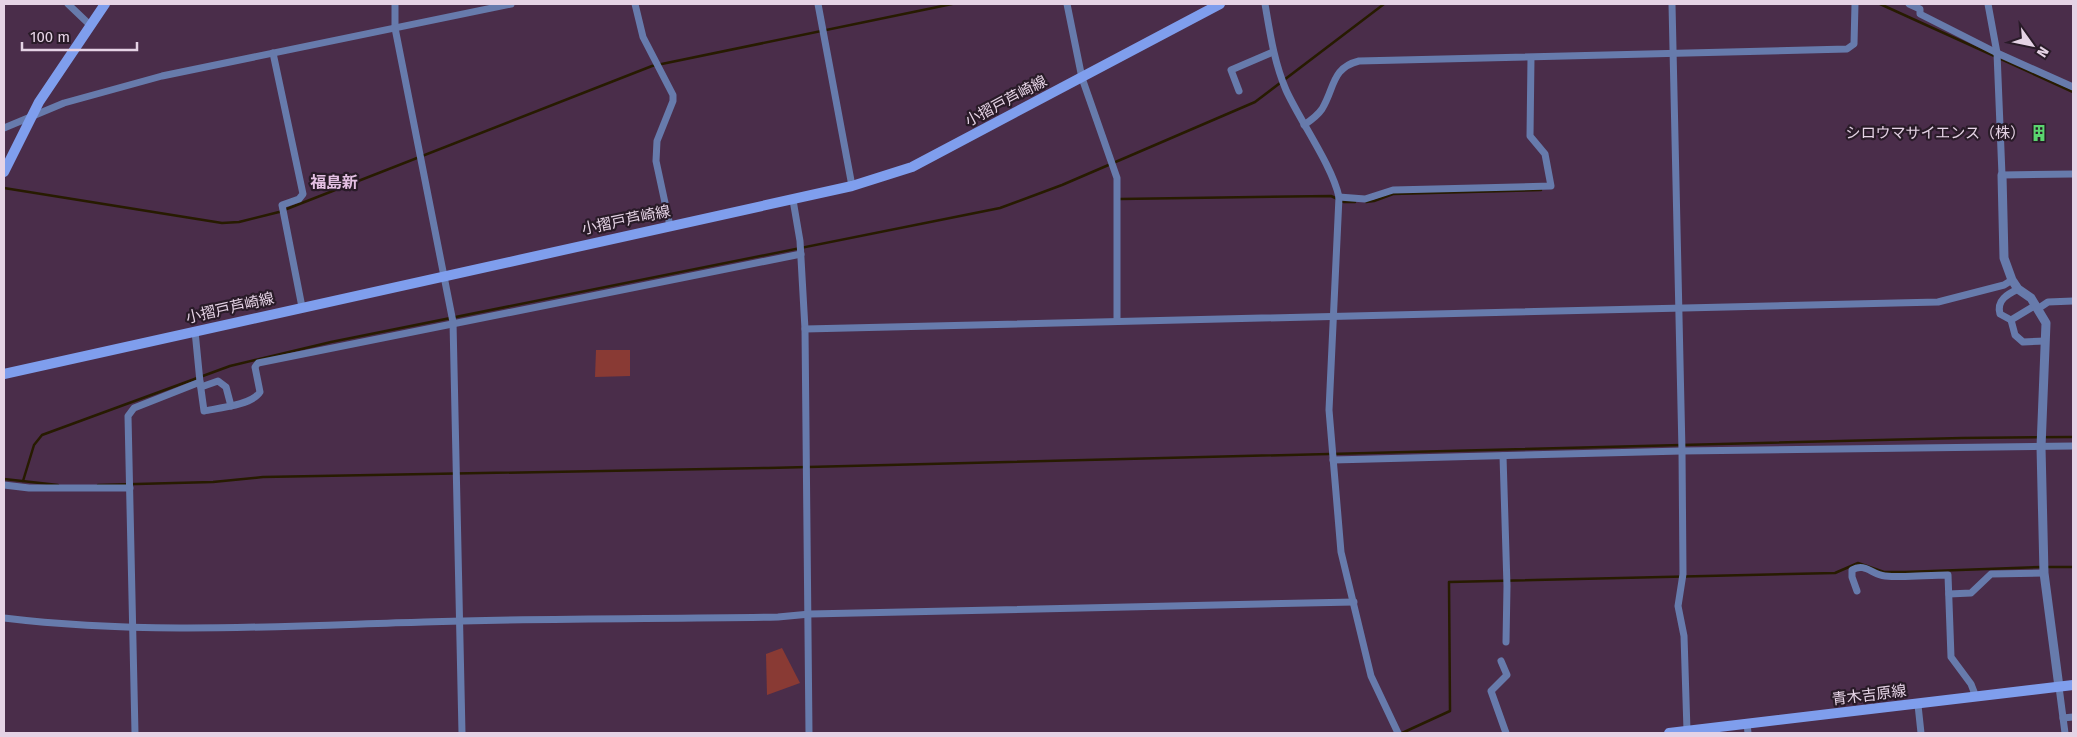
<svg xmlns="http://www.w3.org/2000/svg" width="2077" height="737" viewBox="0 0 2077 737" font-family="'Fira Sans','Noto Sans JP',sans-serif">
  <rect width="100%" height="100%" fill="#4a2d4a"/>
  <!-- green -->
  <g fill="#893a34">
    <path d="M596 350H630V376L595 377Z"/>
    <path d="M782 648 800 683 767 695 766 654Z"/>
  </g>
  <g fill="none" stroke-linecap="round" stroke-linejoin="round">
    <!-- stream -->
    <g stroke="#271b00" stroke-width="2.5">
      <path d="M1880 4 2073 92"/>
      <path d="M4 188 222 223 239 222 279 212 652 66 952 4"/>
      <path d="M1120 199 1331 196 1344 202H1355"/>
      <path d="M1366 202 1374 201 1393 194 1541 190"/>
      <path d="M4 479 58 485"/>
      <path d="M23 481 34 445 42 435 230 366 331 342 1000 208 1062 185 1255 102 1384 4"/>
      <path d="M98 485 213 482 263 477 768 468 1962 438 2073 437"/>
      <path d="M2047 567H2073"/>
      <path d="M1402 733 1450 711 1449 582 1835 573 1858 563 1884 572H1905L2041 567"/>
    </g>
    <!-- minor -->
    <g stroke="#677bac" stroke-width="7">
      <path d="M68 4 90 25"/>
      <path d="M395 4V28L453 322 462 733"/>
      <path d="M635 4 643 37 673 95V101L657 141 656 161 670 226"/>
      <path d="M818 4 852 186"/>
      <path d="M1067 4 1082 78 1117 178V320"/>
      <path d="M1265 4C1270 33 1274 62 1286 90 1300 121 1332 165 1339 197L1329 410 1341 552 1371 676 1398 733"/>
      <path d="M1672 4 1682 451 1683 574 1678 606 1684 636 1687 731"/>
      <path d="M1909 4 1920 9V14L1997 53 2073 87"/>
      <path d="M1988 4 1997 53 2002 175 2073 174"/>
      <path d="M273 53 303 194 299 199 282 205 302 307"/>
      <path d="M1239 91 1231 70 1273 52"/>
      <path d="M1304 125C1310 121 1318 115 1322 109 1335 88 1331 68 1359 61L1847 49 1854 44 1855 4"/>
      <path d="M4 128 64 103 162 76 511 4"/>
      <path d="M1339 197 1365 199 1393 190 1551 186 1545 154 1530 136 1531 58"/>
      <path d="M793 200 800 241 805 329 809 733"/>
      <path d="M2036 305 2011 320 2015 335 2023 342 2045 341"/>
      <path d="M2039 308 2048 302 2073 301"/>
      <path d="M2011 320 2000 314C1996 300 2008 294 2018 289"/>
      <path d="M805 329 1938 302 2004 285 2012 280"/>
      <path d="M200 382 204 411C219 408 252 405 260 392L255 367 258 363 801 254"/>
      <path d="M201 387 218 381 226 387 231 406"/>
      <path d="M1503 456 1507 586 1506 642"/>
      <path d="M1333 460 1682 451 2073 446"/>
      <path d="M4 485 29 488H130"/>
      <path d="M1857 591 1852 577V570C1865 562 1872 575 1885 576 1905 578 1927 575 1948 575L1951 657 1971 684 1976 697"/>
      <path d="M1949 594 1971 593 1991 574 2044 573"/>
      <path d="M4 618C143 635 284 626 424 622 542 618 660 619 778 617L810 614 1354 602"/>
      <path d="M1501 661 1507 675 1491 691 1506 733"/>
      <path d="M2059 687 2065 733"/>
      <path d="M1918 705 1921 733"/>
      <path d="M2063 718 2073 717"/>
      <path d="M1747 724 1748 733"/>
      <path d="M135 733 128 416 134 408 200 382 195 331"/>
    </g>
    <!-- tertiary -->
    <path stroke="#677bac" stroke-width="9" d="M2002 175 2004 258 2012 280 2018 289 2031 298 2046 323 2041 447 2044 573 2059 687"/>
    <!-- secondary -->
    <g stroke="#7f9eed" stroke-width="10">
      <path d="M4 172 39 102 105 4"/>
      <path d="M4 374 852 186 912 167 1220 4"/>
      <path d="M1669 733 2073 685"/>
    </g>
  </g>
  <!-- icons -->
  <defs>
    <g id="building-bare" transform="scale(1.35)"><path d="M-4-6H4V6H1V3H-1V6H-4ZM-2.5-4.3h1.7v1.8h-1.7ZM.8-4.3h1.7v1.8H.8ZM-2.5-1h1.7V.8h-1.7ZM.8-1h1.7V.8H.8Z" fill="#5ad56f" stroke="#291b28" stroke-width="2.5" paint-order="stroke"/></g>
  </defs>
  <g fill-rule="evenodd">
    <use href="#building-bare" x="2039" y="133"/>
  </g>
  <g text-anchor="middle" stroke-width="4.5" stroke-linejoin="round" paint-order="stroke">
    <!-- street labels -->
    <g font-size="15" fill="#e5d3e5" stroke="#291b28">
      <text transform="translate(1006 101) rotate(-28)" y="5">小摺戸芦崎線</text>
      <text transform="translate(626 220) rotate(-12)" y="5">小摺戸芦崎線</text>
      <text transform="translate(230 308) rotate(-13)" y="5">小摺戸芦崎線</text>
      <text transform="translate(1869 695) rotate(-7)" y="5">青木吉原線</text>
    </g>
    <!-- poi labels -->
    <g font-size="15" fill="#e5d3e5" stroke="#291b28" text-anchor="end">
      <text x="2025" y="138">シロウマサイエンス（株）</text>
    </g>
    <!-- neighbourhood labels -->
    <g font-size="16" font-weight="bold" fill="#e4c0e3" stroke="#291b28">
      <text x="334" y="188">福島新</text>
    </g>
  </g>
  <!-- border -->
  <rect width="2077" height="737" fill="none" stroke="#e5d3e5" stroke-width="10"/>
  <!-- north arrow -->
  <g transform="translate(2032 45) rotate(123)" stroke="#291b28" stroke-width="4" paint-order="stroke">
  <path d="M0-4L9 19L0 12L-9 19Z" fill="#e5d3e5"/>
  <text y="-8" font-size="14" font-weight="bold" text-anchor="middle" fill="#e5d3e5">N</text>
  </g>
  <!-- scale -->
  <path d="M22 42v8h115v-8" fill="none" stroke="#e5d3e5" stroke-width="2.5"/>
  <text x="30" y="42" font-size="15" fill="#e5d3e5" stroke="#291b28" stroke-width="4" paint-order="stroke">100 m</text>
</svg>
